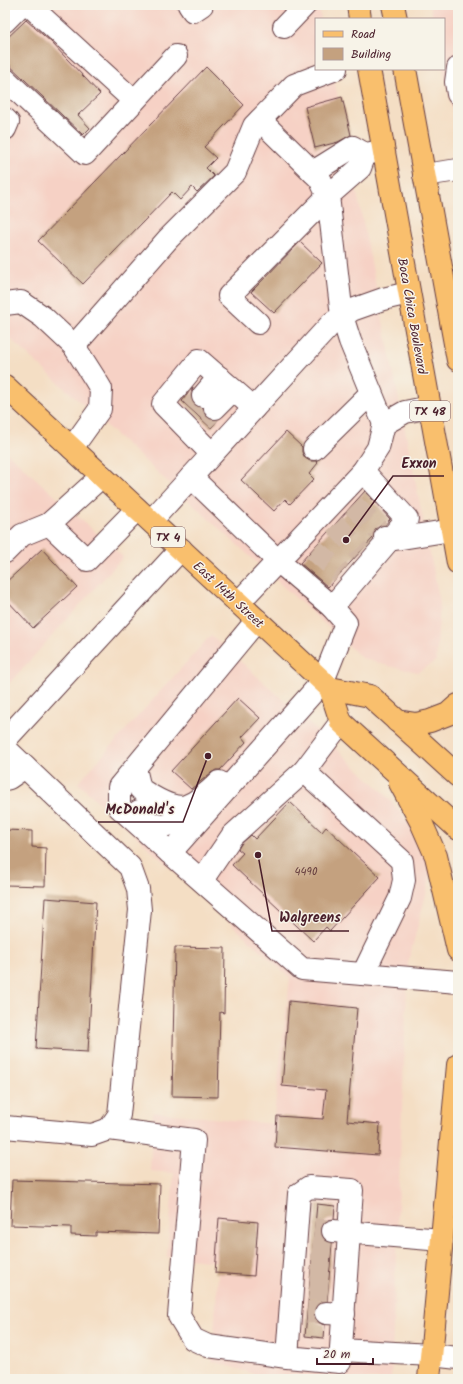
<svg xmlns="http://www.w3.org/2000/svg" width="463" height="1384" viewBox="0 0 463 1384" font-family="Kalam,sans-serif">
  <rect width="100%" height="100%" fill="#f7f3e8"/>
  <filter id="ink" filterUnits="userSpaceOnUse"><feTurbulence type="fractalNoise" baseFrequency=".025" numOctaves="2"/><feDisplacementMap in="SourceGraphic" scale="8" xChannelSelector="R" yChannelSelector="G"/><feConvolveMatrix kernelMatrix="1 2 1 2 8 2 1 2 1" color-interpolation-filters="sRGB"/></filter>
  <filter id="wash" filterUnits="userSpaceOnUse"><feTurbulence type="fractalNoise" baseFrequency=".012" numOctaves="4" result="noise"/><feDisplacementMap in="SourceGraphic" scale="16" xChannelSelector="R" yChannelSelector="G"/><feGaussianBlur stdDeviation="0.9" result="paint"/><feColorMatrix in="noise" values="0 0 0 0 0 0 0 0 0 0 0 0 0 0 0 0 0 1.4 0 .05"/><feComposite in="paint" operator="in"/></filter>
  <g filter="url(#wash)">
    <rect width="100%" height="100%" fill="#f4dec4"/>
    <!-- built -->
    <g fill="#f6d1c5">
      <path d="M13 5H319L321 19H316V69H332L440 603 436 661 418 672 388 666 362 658 5 334V13Z"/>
      <path d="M430 5H458V137L443 69 444 19H433Z"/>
      <path d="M5 451 123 557 5 688Z"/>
      <path d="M211 635 299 714 385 794 436 856 408 963 391 1379H271L212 1361 219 1262 167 1257 174 1173 150 1171 153 1112 273 1124 290 978 78 783Z"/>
    </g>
    <g id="blocks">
      <!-- building -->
      <g fill="#c4a17f">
        <path d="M26 20 51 42 100 94 78 115 90 128 83 135 5 61V40Z"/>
        <path d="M206 67 244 105 204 147 216 158 206 168 214 176 197 192 192 187 180 200 172 192 83 284 38 241Z"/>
        <path d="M342 97 351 135 338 142 315 148 305 107Z"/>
        <path d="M300 242 322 263 274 313 251 292Z"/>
        <path d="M193 387 191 394V400L195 405 203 408V412L206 417 212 420H218L211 428 182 401Z"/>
        <path d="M286 432 302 447V452L305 458 310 461H316L318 463 309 474 314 479 290 504 285 499 274 511 241 480Z"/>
        <path d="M365 491 390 519 385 525 380 526 375 529 373 538 328 587 300 563Z"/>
        <path d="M42 549 77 587 33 628 5 598V583Z"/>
        <path d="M238 698 260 718 242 737 246 742 220 770H216L211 773 191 789 171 771Z"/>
        <path d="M290 802 322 832 326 827 380 877 330 931 326 927 313 941 232 865 243 853 238 849 241 844 251 835 255 839Z"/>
        <path d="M5 830 32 831V847L46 848 45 886 5 885Z"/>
        <path d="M45 898 96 902 88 1052 36 1049Z"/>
        <path d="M175 947 225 948 224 1013 220 1012 218 1097 172 1096Z"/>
        <path d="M289 1001 357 1008 347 1121 380 1124 378 1155 275 1147 277 1116 323 1119 326 1090 282 1086Z"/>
        <path d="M12 1180 160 1184 158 1234 96 1232V1236L71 1235V1227L10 1225Z"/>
        <path d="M317 1204 335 1206 334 1219 328 1220 323 1224 321 1230 322 1237 326 1241 332 1243 327 1301 320 1302 316 1306 314 1312 315 1319 319 1323 325 1325 324 1338 305 1336Z"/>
        <path d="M219 1218 258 1222 254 1276 215 1273Z"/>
      </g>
    </g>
  </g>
  <g filter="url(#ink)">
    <use href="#blocks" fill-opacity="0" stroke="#643c42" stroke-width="1"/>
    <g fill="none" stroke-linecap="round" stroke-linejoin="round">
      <!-- minor-tunnel -->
      <g stroke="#d2b8a5" stroke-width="22" stroke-dasharray="22 11" stroke-linecap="butt">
        <path d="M191 409 203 396"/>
        <path d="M203 420 215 408"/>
        <path d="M353 505 379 531"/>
        <path d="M335 524 360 552"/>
        <path d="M313 549 341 573"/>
        <path d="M314 1229 333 1231"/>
        <path d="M312 1249 331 1251"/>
        <path d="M311 1269 329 1271"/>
        <path d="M309 1289 328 1291"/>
        <path d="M307 1312 326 1313"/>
      </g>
      <!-- minor casing -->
      <g stroke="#643c42" stroke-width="24">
        <g id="minor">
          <path d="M29 5 134 101"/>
          <path d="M189 5 193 11 202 5"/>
          <path d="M5 21 21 5"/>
          <path d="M284 27 305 5"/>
          <path d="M458 68 456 82 458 94"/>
          <path d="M5 79 85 154 176 56"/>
          <path d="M5 119 8 122 5 129"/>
          <path d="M260 120 320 179 328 196 342 316 350 341 384 424"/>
          <path d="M313 172 353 147 365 154 376 152"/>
          <path d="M424 175 458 170"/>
          <path d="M5 304 21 302 43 317 74 346 95 379 101 389 100 409 72 448"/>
          <path d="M258 323 229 296 328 196 360 168 365 154"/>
          <path d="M74 346 168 239 235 172 254 126 294 85 336 69"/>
          <path d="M203 396 219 377"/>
          <path d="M215 408 233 390"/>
          <path d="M314 449 371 393"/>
          <path d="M212 454 163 404 199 360 254 408"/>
          <path d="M191 477 278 561 332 607 407 519 363 471"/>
          <path d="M151 521 332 323 352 310 383 299 409 293"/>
          <path d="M49 524 87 560 137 509"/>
          <path d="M385 537 389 540 452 530"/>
          <path d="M5 552 22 535 49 524 102 476"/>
          <path d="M239 602 363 471 378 448 384 424 405 412 430 407"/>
          <path d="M257 620 119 787V807L170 853 323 681 346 623 332 607"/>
          <path d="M341 722 304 771 402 861 404 880 400 898 363 974"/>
          <path d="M5 740 181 549"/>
          <path d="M5 748 130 867 138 889 140 910 119 1115 109 1129 92 1135 5 1127"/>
          <path d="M135 768 140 789C151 796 172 810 186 806 197 802 211 790 219 782"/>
          <path d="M5 779 9 778 25 767"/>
          <path d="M139 811C160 841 180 819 199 802"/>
          <path d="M170 853 302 969 458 982"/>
          <path d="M202 880 232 836 304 771"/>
          <path d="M109 1129 194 1140 179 1316 193 1339 208 1346 287 1357 299 1194 309 1187 352 1190 340 1362 287 1357"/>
          <path d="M333 1231 442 1240"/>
          <path d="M326 1313 344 1314"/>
          <path d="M341 1350 431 1355 458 1358"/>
        </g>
      </g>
      <!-- major casing -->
      <g stroke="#643c42" stroke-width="24">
        <g id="major">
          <path d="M358 5 360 19"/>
          <path d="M393 5 396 19"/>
          <path d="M369 69 458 563"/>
          <path d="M405 69 458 360"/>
          <path d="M5 386 330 688 341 722 458 829"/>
          <path d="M330 688 370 696 458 776"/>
          <path d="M397 721 416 724 430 721 448 714 458 705"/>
          <path d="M400 783 421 822 436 856 458 950"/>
          <path d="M429 1379 458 1065"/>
        </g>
      </g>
      <!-- minor -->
      <use href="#minor" stroke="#fff" stroke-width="22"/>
      <!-- major -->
      <use href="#major" stroke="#f9bf6d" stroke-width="22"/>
    </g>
  </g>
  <g text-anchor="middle" stroke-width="3" stroke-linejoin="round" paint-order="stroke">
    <!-- number labels -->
    <g font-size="11" fill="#684040">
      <text x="306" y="875">4490</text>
    </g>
    <!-- shield labels -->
    <g fill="#f7f3e8" stroke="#7e5f64" stroke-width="1">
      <rect x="410" y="401" width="40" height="20" rx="3"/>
      <rect x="151" y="527" width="34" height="20" rx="3"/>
    </g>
    <g font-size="12" font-weight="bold" fill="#4a1f2b">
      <text x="430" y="415">TX 48</text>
      <text x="168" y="541">TX 4</text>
    </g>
    <!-- street labels -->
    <g font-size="13" fill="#4a1f2b" stroke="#f7f3e8">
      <text transform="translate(413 316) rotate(80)" y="5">Boca Chica Boulevard</text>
      <text transform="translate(229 594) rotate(43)" y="5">East 14th Street</text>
    </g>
  </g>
  <!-- callouts -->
  <path fill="none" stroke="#4a1f2b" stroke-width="1.5" d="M346 540L393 476H444M208 756L183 822H98M258 855L272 931H349"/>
  <g fill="#4a1f2b" stroke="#f7f3e8" stroke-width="1.5">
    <circle cx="346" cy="540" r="4"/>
    <circle cx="208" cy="756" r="4"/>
    <circle cx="258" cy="855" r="4"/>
  </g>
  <g font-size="14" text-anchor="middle" font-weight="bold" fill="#4a1f2b" stroke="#f7f3e8" stroke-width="3" stroke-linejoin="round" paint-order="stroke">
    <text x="419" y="468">Exxon</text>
    <text x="140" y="814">McDonald's</text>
    <text x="310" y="922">Walgreens</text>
  </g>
  <!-- margin -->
  <rect width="463" height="1384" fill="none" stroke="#f7f3e8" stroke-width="20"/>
  <!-- legend -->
  <rect x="315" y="18" width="130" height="52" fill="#f7f3e8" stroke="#b29e9c"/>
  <rect x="323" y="31" width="20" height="6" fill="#f9bf6d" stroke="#b29e9c"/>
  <text x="351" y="38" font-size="12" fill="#4a1f2b">Road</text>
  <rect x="323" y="48" width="20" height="12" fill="#c4a17f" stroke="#b29e9c"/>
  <text x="351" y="58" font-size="12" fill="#4a1f2b">Building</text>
  <!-- scale -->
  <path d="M317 1358v6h56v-6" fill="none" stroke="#4a1f2b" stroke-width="2"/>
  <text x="323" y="1358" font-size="12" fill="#4a1f2b" stroke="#f7f3e8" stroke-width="3" paint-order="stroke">20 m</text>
</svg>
